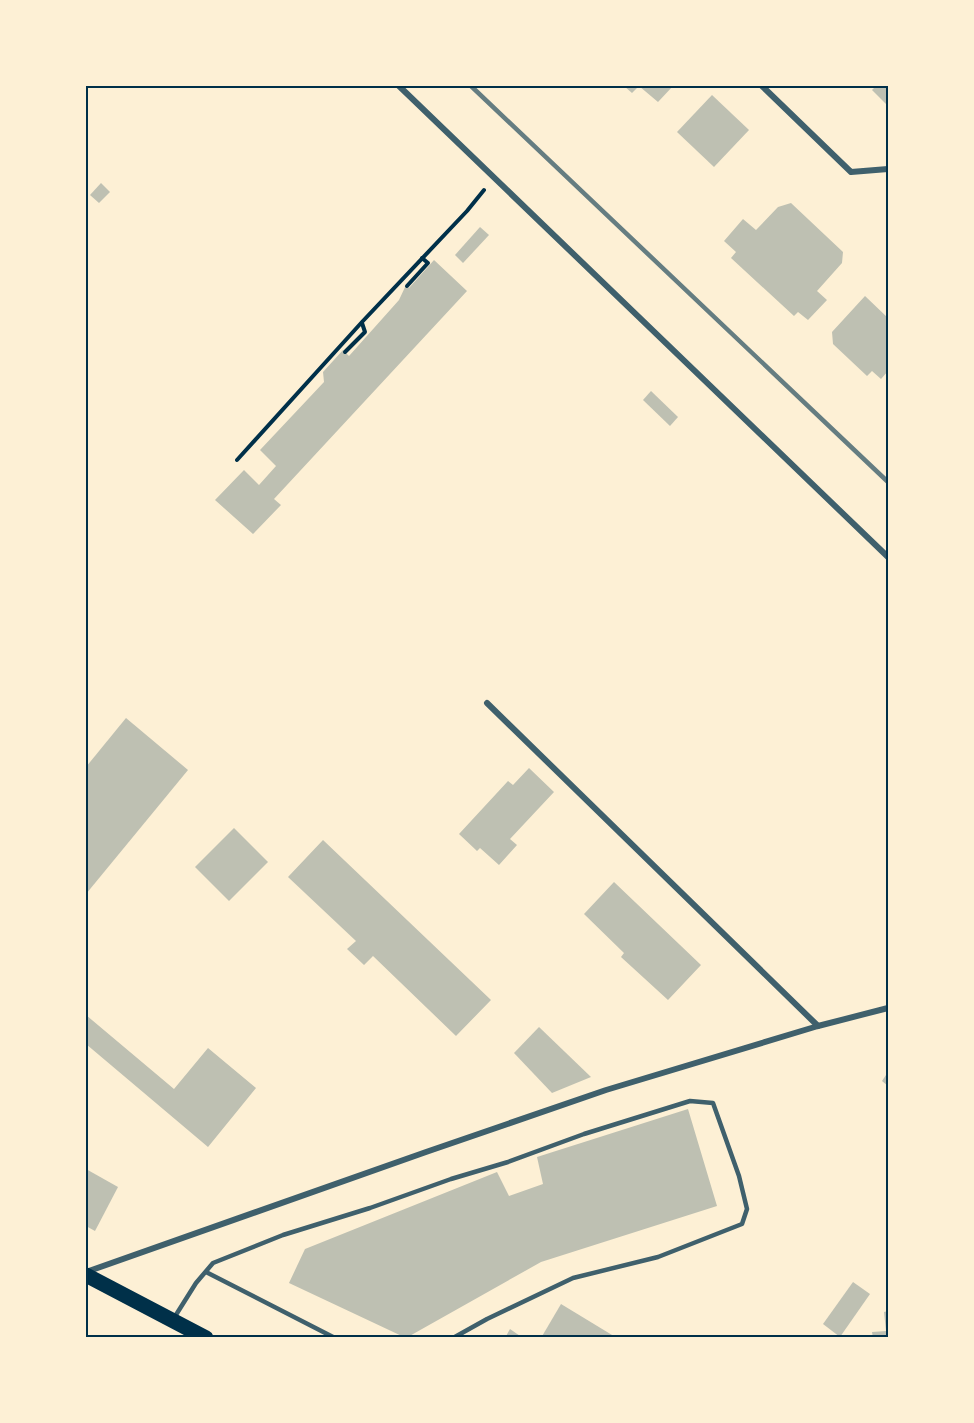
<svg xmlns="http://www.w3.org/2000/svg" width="974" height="1423" viewBox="0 0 974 1423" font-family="'Noto Sans',sans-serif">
  <rect width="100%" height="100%" fill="#fdf0d5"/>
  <!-- building -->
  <g fill="#bec0b2">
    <path d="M624 86H639L632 93Z"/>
    <path d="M639 86H673L658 102Z"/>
    <path d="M876 86H888V106L872 90Z"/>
    <path d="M712 95 749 130 714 167 677 132Z"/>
    <path d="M101 183 110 192 99 203 90 195Z"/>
    <path d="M791 203 843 252 842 263 817 291 827 300 808 320 798 312 794 316 731 258 736 252 724 241 743 219 756 230 778 207Z"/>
    <path d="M480 227 489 235 463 263 455 255Z"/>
    <path d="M434 260 467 291 274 499 281 505 253 534 215 500 244 470 259 485 276 466 260 450 324 382 323 372 343 350 349 356 399 300 406 285 409 288Z"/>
    <path d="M865 296 888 318V371L881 379 872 371 867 376 833 344 832 332Z"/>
    <path d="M651 391 678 417 670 426 643 400Z"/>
    <path d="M126 718 188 770 86 894V767Z"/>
    <path d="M529 768 554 792 510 839 517 845 499 865 480 848 477 851 459 834 508 781 513 785Z"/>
    <path d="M234 828 268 862 229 901 195 867Z"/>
    <path d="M323 840 491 1000 456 1036 373 956 364 965 347 949 356 941 288 877Z"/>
    <path d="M614 882 701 965 668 1000 621 957 624 953 584 914Z"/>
    <path d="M86 1015 174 1089 208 1048 256 1088 208 1147 86 1044Z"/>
    <path d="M539 1027 591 1077 552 1093 514 1053Z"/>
    <path d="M888 1072V1086L882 1081Z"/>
    <path d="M688 1109 717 1206 541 1262 406 1338 289 1283 305 1249 497 1172 509 1196 543 1184 537 1157Z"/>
    <path d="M86 1169 118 1187 95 1231 86 1226Z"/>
    <path d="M853 1282 870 1294 840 1337 823 1324Z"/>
    <path d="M561 1304 617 1338H541Z"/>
    <path d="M888 1311V1338H873L872 1332 886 1331 884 1312Z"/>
    <path d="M510 1329 523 1338H505Z"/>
  </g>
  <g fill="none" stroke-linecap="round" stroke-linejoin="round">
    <!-- path -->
    <g stroke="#003049" stroke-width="4">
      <path d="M407 286 428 263 422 258"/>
      <path d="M345 352 365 332 362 323"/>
      <path d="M237 460 362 322 467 211 484 190"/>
    </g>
    <!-- service -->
    <g stroke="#3f606c" stroke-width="4.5">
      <path d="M206 1272 335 1338"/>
      <path d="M174 1318 196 1283 213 1263 283 1235 370 1208 451 1179 508 1162 584 1134 690 1101 713 1103 739 1176 747 1209 742 1224 658 1257 573 1278 487 1319 453 1338"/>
    </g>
    <!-- minor -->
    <g stroke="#3f606c" stroke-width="6">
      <path d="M399 86 888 557"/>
      <path d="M762 86 851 172 888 169"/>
      <path d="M487 703 818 1026"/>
      <path d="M86 1272 426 1152 606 1090 818 1026 888 1008"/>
    </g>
    <!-- primary -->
    <path stroke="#003049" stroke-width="15" d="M86 1275 206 1338"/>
    <!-- rail -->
    <path stroke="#657d81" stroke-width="4.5" d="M471 86 888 482"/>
  </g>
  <!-- border -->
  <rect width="974" height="1423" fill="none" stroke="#fdf0d5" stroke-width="174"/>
  <rect x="87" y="87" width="800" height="1249" fill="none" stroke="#003049" stroke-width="2"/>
</svg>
